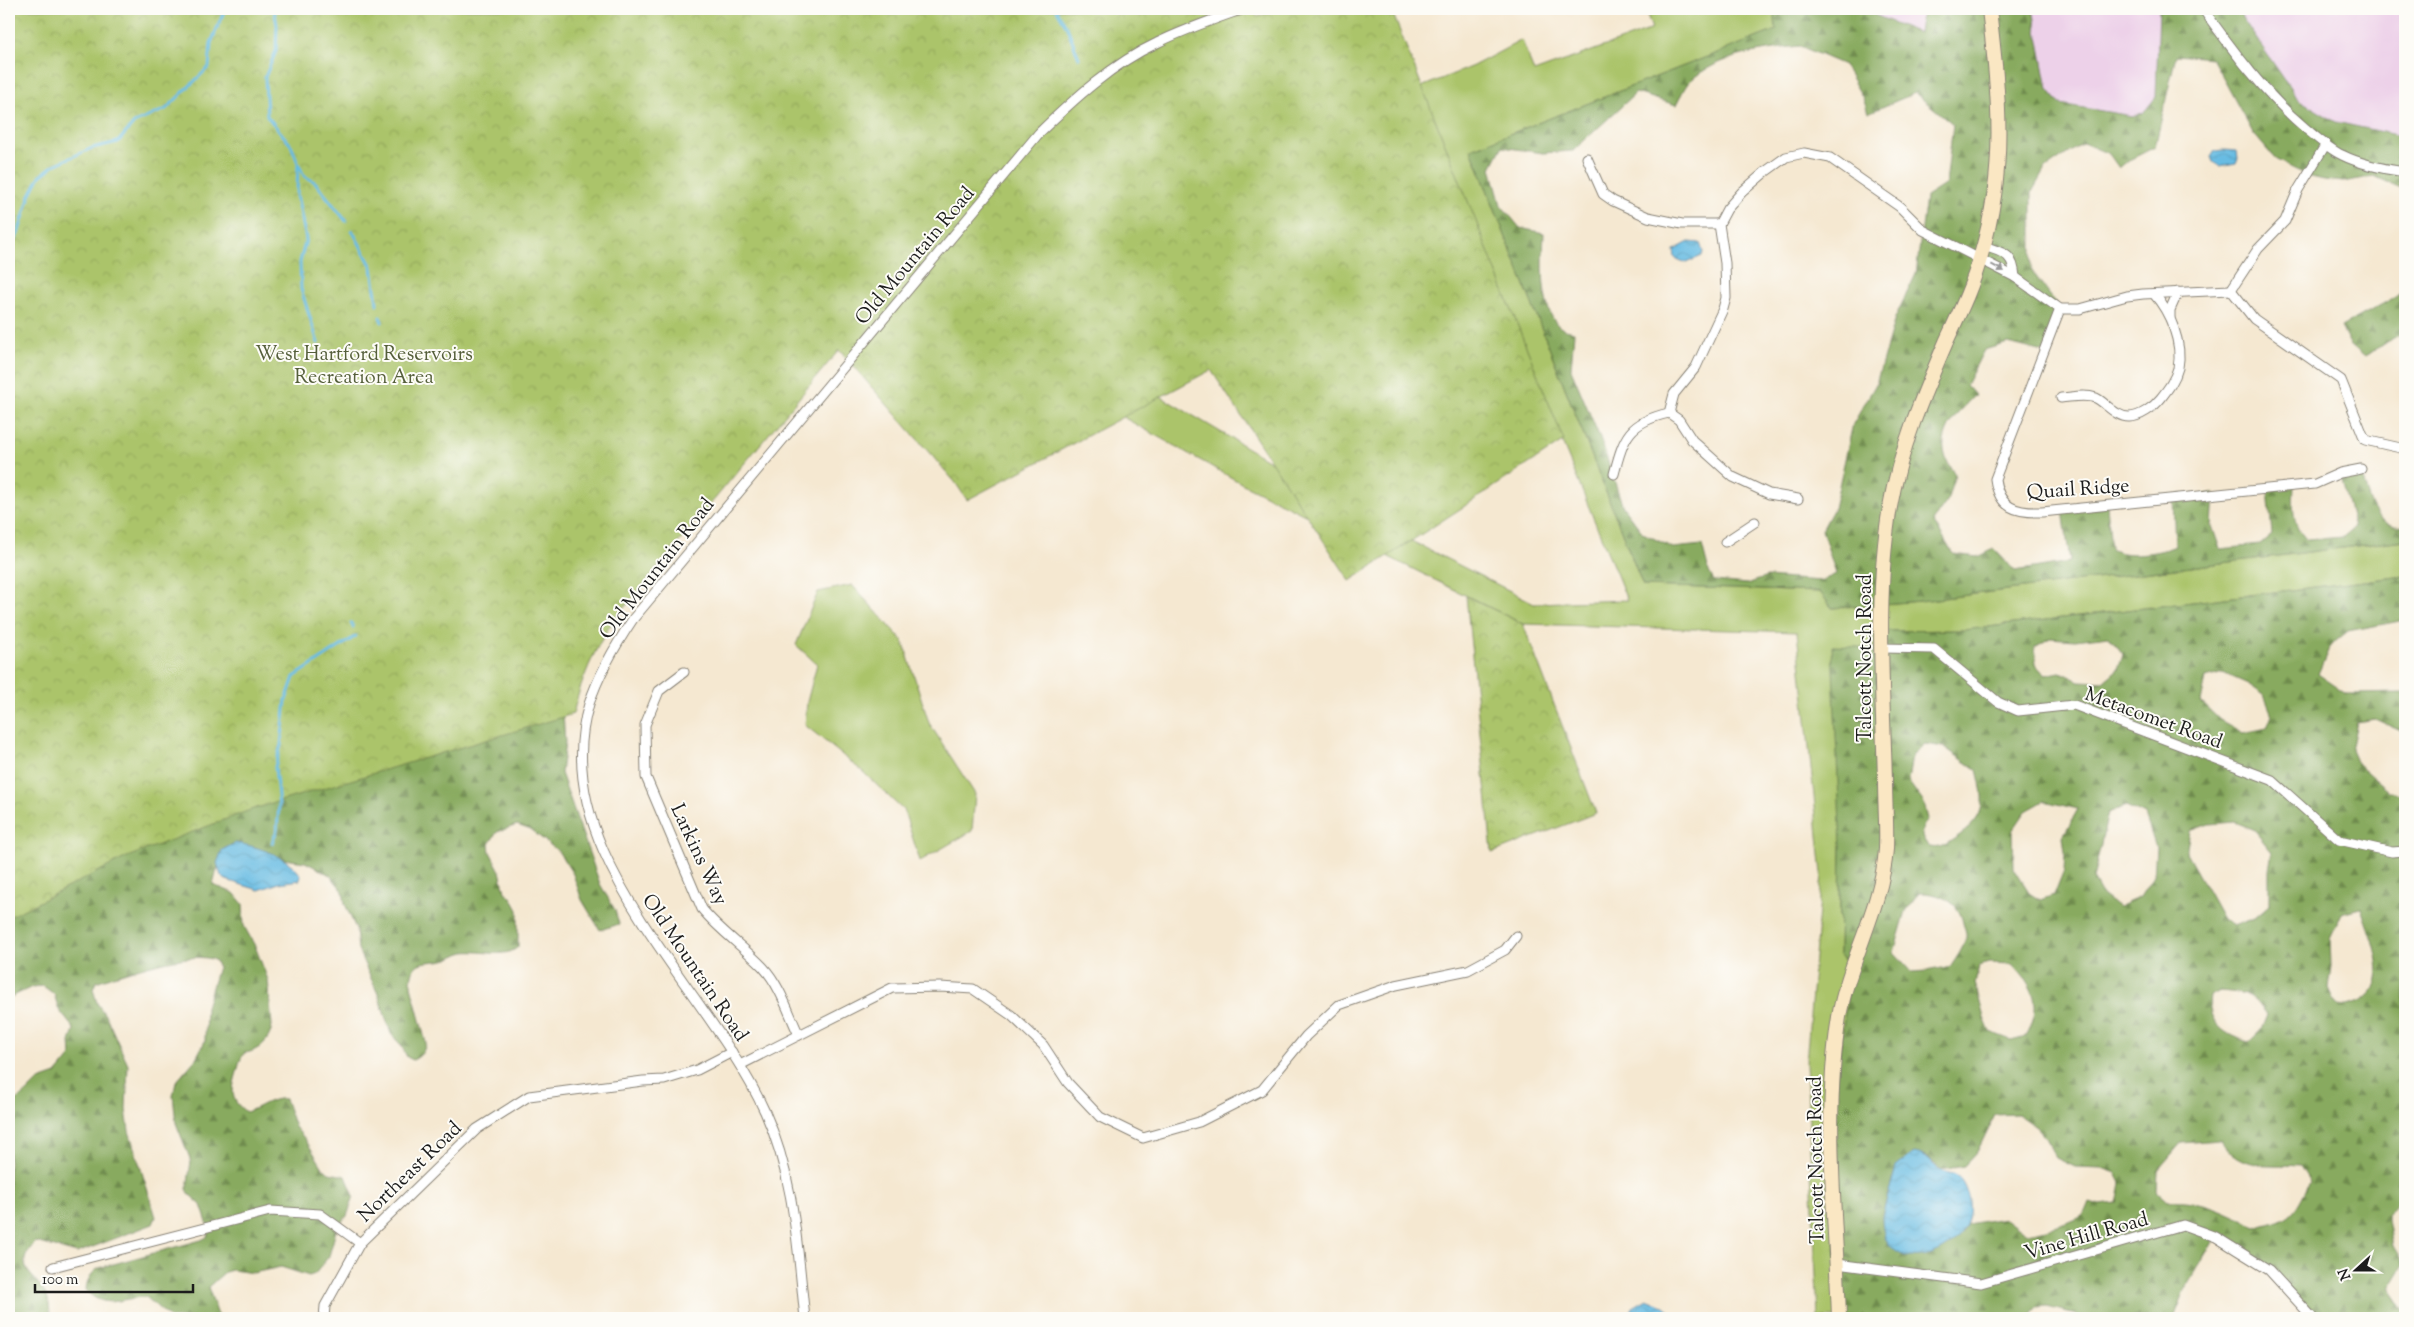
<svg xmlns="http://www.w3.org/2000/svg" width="2414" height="1327" viewBox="0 0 2414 1327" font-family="'Sorts Mill Goudy',serif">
  <defs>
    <pattern id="forest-firs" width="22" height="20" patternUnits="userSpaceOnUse" patternTransform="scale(1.25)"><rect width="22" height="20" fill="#88aa5e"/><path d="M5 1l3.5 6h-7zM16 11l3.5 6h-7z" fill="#6e8a4d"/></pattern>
    <pattern id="park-crowns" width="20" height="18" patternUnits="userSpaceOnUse" patternTransform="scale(1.25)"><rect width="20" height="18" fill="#abc46a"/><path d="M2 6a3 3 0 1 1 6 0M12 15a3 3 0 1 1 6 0" fill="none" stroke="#93a85b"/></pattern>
    <pattern id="water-waves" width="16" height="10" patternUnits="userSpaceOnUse" patternTransform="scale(1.25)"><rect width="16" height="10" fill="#67bce3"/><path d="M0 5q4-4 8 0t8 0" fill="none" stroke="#59a1c2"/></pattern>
  </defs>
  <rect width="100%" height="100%" fill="#fdfcf7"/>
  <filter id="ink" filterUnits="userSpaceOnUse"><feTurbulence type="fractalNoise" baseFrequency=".02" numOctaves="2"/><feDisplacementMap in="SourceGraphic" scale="10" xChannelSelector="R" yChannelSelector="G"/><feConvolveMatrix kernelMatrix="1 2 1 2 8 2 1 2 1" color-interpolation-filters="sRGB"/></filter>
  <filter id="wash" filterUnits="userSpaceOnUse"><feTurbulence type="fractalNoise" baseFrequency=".0096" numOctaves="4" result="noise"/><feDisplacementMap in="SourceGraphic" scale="20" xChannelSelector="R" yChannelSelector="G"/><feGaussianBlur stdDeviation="1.12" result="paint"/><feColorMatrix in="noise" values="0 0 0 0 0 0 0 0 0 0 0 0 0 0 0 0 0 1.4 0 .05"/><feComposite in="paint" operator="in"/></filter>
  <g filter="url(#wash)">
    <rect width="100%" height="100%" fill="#f5e8d1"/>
    <!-- built -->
    <g fill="#edd1e9">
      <path d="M1860 9H1926L1921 19 1920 33Z"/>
      <path d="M2033 9H2159L2156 97 2143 113 2132 116 2060 104 2048 89Z"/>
      <path d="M2236 9H2405V137L2336 122 2298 99Z"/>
    </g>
    <!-- green -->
    <g fill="#abc46a" stroke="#647043" fill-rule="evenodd">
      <path d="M1645 9H1774L1777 30 1471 149 1643 586 1820 592 1832 608 1920 601 2405 540V576L1964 630 1883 631 1841 848 1839 954 1851 967 1839 1318H1818L1806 1063 1822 874 1797 632 1523 624 1241 483 956 324 951 278 1473 66 1522 40 1534 72 1652 29ZM1439 145 1619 580 1627 600 1534 603 1362 516 1133 380Z"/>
      <path d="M852 585 903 641 929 723 975 794 972 831 920 861 904 811 862 771 805 725 807 702 817 664 796 645 818 592Z"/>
    </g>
    <!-- forest -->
    <g fill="url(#forest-firs)" stroke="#52633d" fill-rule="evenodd">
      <path d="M1774 9H1860L1919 33 1921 19 1926 9H2033L2048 89 2060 104 2132 116 2143 113 2156 97 2159 9H2236L2298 99 2336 122 2405 137V193L2403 189 2374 176 2344 182 2324 180 2307 176 2275 159 2253 133 2212 58 2176 55 2155 147 2129 160 2119 168 2109 154 2083 143 2045 169 2032 192V271L2060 309 2044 352 2008 343 1984 350 1966 385 1975 395C1951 419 1930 442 1955 474L1947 501 1933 521 1953 554 1978 557 1994 549 2015 571 2070 562 2063 510 2107 505 2111 549C2124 558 2161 553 2175 546L2173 498 2214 493 2212 526 2220 549 2260 545 2272 535 2268 488 2294 486C2293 507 2291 524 2307 540L2343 537 2354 528 2340 473 2361 470C2367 493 2373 531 2405 526V540L1920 601 1832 608 1820 592 1643 586 1471 149 1776 30ZM1800 46 1844 65 1863 98 1868 113 1915 93 1953 124 1946 184 1926 197 1916 274 1895 318 1876 384 1853 424 1834 508 1822 530 1836 574 1821 581 1767 577 1747 584 1714 581 1709 572 1702 545 1673 548 1643 533 1623 507 1602 443 1571 369 1574 332C1570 331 1563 330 1560 327 1539 310 1543 257 1544 233L1520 228 1501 205 1491 168 1502 147 1543 153 1573 151 1636 93 1676 105C1680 98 1684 87 1690 81 1719 55 1763 50 1800 46Z"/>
      <path d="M2405 285V332L2386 342 2365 357 2350 344 2341 327 2397 296Z"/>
      <path d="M2405 576V620L2348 631 2330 646 2318 674 2347 694 2405 693V733L2375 719 2357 722 2351 750 2357 764 2389 791 2405 795V1195L2387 1215 2393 1246 2404 1264 2389 1289 2405 1312V1318H2313L2269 1270 2216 1237 2182 1295 2173 1318H2079L2076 1314 2047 1307 2037 1308 2028 1318H1839L1830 1126 1851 967 1839 954 1841 848 1832 646 1883 648V631L1964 630ZM2109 636 2123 654 2118 669 2103 682 2079 681 2060 672 2045 675 2036 665 2035 647 2050 638 2075 640ZM2223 673 2248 684 2264 695 2272 715 2267 728 2243 733 2220 720 2201 702 2206 678ZM1925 744 1944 747 1977 770C1986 805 1986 818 1954 839 1945 845 1940 849 1929 847 1920 835 1919 832 1928 819L1924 803 1908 781 1912 756ZM2044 801 2078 809 2063 836 2065 852 2064 870 2054 895 2040 900 2029 893 2014 869 2013 830 2026 811ZM2126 806 2145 815 2156 848 2154 875 2140 897 2118 907 2102 895 2093 879 2108 813ZM2235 822 2253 829 2272 852 2269 871V906L2255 918 2233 926 2223 919 2186 853 2190 831 2209 824ZM1919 893C1940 893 1959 901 1963 923 1964 928 1967 934 1966 938 1963 949 1957 957 1951 966L1926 971 1912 972 1894 952 1906 911ZM2361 908C2373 944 2400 999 2341 1006L2333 1000 2328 989 2331 966 2330 938 2342 913ZM1990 963 2012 964C2035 987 2043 1006 2026 1036L2011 1040 1990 1032 1984 1018 1975 983 1979 966ZM2220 991C2243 993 2255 995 2267 1015L2261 1030 2249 1042C2226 1036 2206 1023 2210 996ZM2017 1114 2036 1127 2044 1136 2056 1158 2075 1167 2102 1168 2116 1173 2121 1183 2117 1203 2100 1205 2090 1202C2088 1207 2086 1213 2082 1216 2072 1223 2037 1232 2025 1233L2005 1218 1967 1224 1962 1233 1882 1216 1896 1168 1924 1155 1942 1170 1964 1166 1977 1152 1995 1115ZM2219 1140C2246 1172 2264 1163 2300 1166L2310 1182C2293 1215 2294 1218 2257 1227 2227 1212 2201 1198 2167 1201L2157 1192 2158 1170 2181 1143Z"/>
      <path d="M590 641 563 713 565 743 561 773 600 884 615 910 619 924 600 930 582 900 573 874 558 851 531 830 517 825 497 832 489 844 490 852 500 871 505 892 511 897 518 910V947C505 959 482 950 465 952 458 953 451 959 444 960 424 964 411 957 411 986L426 1043C424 1052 421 1056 413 1060L407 1057 401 1045 391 1034 378 994 358 950 356 929 345 904 343 891 330 875 305 862 284 859 235 843 222 850 213 885 234 893 243 904 244 926 255 946 268 980 272 1025C271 1040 258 1052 244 1053 240 1059 239 1065 237 1072 232 1090 229 1099 246 1112 259 1108 271 1097 285 1099L295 1127 305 1139 323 1168 329 1173 346 1176 354 1196 347 1216 337 1227 329 1256 315 1274 309 1276 281 1267 253 1273 232 1270 225 1272 208 1287 219 1318H170L146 1297C122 1297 107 1311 86 1291 86 1281 91 1273 99 1268L201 1240 207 1237 210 1231 201 1205 190 1195 187 1189 191 1161 176 1123 173 1096 176 1082 195 1060 205 1041 206 1007 218 967 216 961C195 948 120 974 96 982L93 989 97 1003 107 1018 128 1065 126 1109 129 1131 156 1217 153 1224 77 1253 36 1242C11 1268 34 1272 46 1295 50 1301 49 1311 51 1318H9V1105L26 1093 39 1080 56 1074 71 1056 70 1042 74 1029 59 1010 54 994 43 986 32 987 9 998V914L65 879Z"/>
    </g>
    <!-- park -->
    <g fill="url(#park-crowns)" stroke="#647043">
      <path d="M9 9H1253L1257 17 1277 9H1391L1564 441 1350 581 1211 370 967 500 955 482 839 350 613 621C594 650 581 680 573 714L250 810 127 857 9 917Z"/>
      <path d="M1466 596 1523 624 1596 813 1492 853Z"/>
    </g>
    <!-- water -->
    <g fill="url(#water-waves)" stroke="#426c80">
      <path d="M2223 150 2237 151 2238 158 2236 163 2219 166 2213 162 2211 157 2215 151Z"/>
      <path d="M1689 242 1700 243 1703 252 1702 256 1686 263 1675 258 1674 250Z"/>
      <path d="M235 843C255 845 292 858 301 876L300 880 279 883 259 890 226 880 221 876 217 863 222 850Z"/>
      <path d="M1914 1153C1929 1155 1930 1164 1942 1171 1947 1173 1953 1173 1957 1176 1963 1180 1966 1189 1968 1196 1983 1253 1881 1290 1882 1216L1896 1167Z"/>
      <path d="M1647 1299 1664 1306 1678 1318H1628L1633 1307Z"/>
    </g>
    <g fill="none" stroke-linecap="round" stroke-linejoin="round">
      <!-- stream -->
      <g stroke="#67bce3" stroke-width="3">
        <path d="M274 9 277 25 276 51 265 77 267 116 291 145 298 163 297 195 306 239 300 262 301 289 318 343"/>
        <path d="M1056 9 1067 27 1079 58"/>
        <path d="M299 165 304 176 315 182 346 221"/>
        <path d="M352 230 372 267 377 304"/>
        <path d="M13 242 18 234 30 195 40 176 54 165 92 148 118 142 134 123 166 109 209 67 211 43 225 9"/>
        <path d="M380 317 382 322"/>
        <path d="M351 623 353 627"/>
        <path d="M272 843 277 830 279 805 275 767 281 745 286 700 294 677 356 636"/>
      </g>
    </g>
  </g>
  <g filter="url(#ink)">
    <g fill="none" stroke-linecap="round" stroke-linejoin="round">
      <!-- street casing -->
      <g stroke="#888276" stroke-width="11">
        <g id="street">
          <path d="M2203 9C2234 52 2264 93 2305 128 2316 137 2329 149 2342 155 2362 165 2384 169 2405 172"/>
          <path d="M1587 158 1603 194 1613 201 1648 217 1682 224H1719"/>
          <path d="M1984 246C2004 253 2013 253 2015 277"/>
          <path d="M2231 290 2254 319 2341 380 2365 440 2405 449"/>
          <path d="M2231 290 2258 249 2285 221 2298 190 2326 144"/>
          <path d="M2060 309 1995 479C1999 508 2016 513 2042 512L2315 484 2340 473 2361 469"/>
          <path d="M2170 317V310L2178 292"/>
          <path d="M2061 398C2073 397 2085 394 2096 398 2106 403 2116 417 2129 417 2140 417 2154 407 2161 398 2168 389 2175 380 2178 368 2183 343 2170 312 2154 294"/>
          <path d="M1669 413 1674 394 1696 367 1723 309 1726 298 1725 263 1719 224 1727 209 1742 192 1765 172 1786 157 1804 153 1830 158 1900 207 1923 230 2015 277 2060 309H2080L2127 296 2143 294 2231 290"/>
          <path d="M1669 413 1679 420 1692 440 1733 477 1769 494 1798 499"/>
          <path d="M1614 474C1624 436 1629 422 1669 413"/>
          <path d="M1725 542 1755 522"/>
          <path d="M1883 648 1934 649 1998 702 2018 711 2074 705 2272 780 2339 840 2392 852 2405 851"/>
          <path d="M684 672 659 691 645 725 646 777 702 909C720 931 744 947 763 967 780 985 789 1014 799 1035"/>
          <path d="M740 1065 892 988 940 987 973 989 1011 1015 1043 1045 1068 1083 1100 1117 1143 1138 1199 1122 1262 1090 1306 1036 1339 1005 1396 985 1468 970 1505 950 1516 936"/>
          <path d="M1837 1264 1981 1283 2183 1225 2216 1237 2269 1270 2313 1318"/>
          <path d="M53 1267 270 1211 320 1214 360 1243 477 1129 529 1096 643 1081 664 1080 697 1070 732 1052"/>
          <path d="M324 1318 325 1306 360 1243"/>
          <path d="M805 1318C797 1246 795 1179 765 1112 709 987 544 852 589 704 599 673 615 646 633 619L1039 133C1074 99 1112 64 1157 43 1185 29 1215 19 1243 9"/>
        </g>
      </g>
      <!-- secondary casing -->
      <g stroke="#888276" stroke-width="16">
        <path id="secondary" d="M1839 1318C1836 1218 1823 1117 1839 1017 1849 959 1882 908 1886 849 1887 827 1885 804 1885 782 1883 693 1875 594 1890 507 1900 449 1923 395 1946 342 1959 314 1973 285 1981 255 2007 168 1999 97 1989 9"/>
      </g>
      <!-- street -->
      <use href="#street" stroke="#fff" stroke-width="9"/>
      <!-- secondary -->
      <use href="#secondary" stroke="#fae7c3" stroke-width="14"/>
    </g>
    <!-- one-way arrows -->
    <defs><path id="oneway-solid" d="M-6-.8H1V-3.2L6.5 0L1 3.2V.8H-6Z" transform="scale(1.25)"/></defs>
    <use fill="#999" href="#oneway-solid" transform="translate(1998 268) rotate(28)"/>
  </g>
  <g text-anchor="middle" stroke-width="4" stroke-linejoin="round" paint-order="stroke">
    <!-- street labels -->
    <g font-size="20" fill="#1c1c1c" stroke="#fdfcf7">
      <text transform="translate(914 255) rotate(-50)" y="7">Old Mountain Road</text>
      <text transform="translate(2078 488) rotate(-4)" y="7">Quail Ridge</text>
      <text transform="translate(656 568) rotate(-52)" y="7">Old Mountain Road</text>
      <text transform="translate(1864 658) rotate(-90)" y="7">Talcott Notch Road</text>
      <text transform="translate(2154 717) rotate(20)" y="7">Metacomet Road</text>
      <text transform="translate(700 854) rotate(65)" y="7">Larkins Way</text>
      <text transform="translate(696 967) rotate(56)" y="7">Old Mountain Road</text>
      <text transform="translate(1815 1160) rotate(-91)" y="7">Talcott Notch Road</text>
      <text transform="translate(409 1171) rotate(-44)" y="7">Northeast Road</text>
      <text transform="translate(2086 1235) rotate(-16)" y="7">Vine Hill Road</text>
    </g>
    <!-- park labels -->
    <g font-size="20" fill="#555f3b" stroke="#fdfcf7">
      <text x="364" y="360">West Hartford Reservoirs<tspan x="364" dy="23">Recreation Area</tspan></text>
    </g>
  </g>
  <!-- margin -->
  <rect width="2414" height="1327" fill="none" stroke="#fdfcf7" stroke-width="30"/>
  <!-- north arrow -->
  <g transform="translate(2356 1270) rotate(249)" stroke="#fdfcf7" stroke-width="4" paint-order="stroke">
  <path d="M0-4L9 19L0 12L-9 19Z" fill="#1c1c1c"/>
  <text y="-8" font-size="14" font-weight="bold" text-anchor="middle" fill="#1c1c1c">N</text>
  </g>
  <!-- scale -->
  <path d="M35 1284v8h158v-8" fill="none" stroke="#1c1c1c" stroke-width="2.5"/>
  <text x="42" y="1284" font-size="15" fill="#1c1c1c" stroke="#fdfcf7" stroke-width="4" paint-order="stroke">100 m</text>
</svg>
